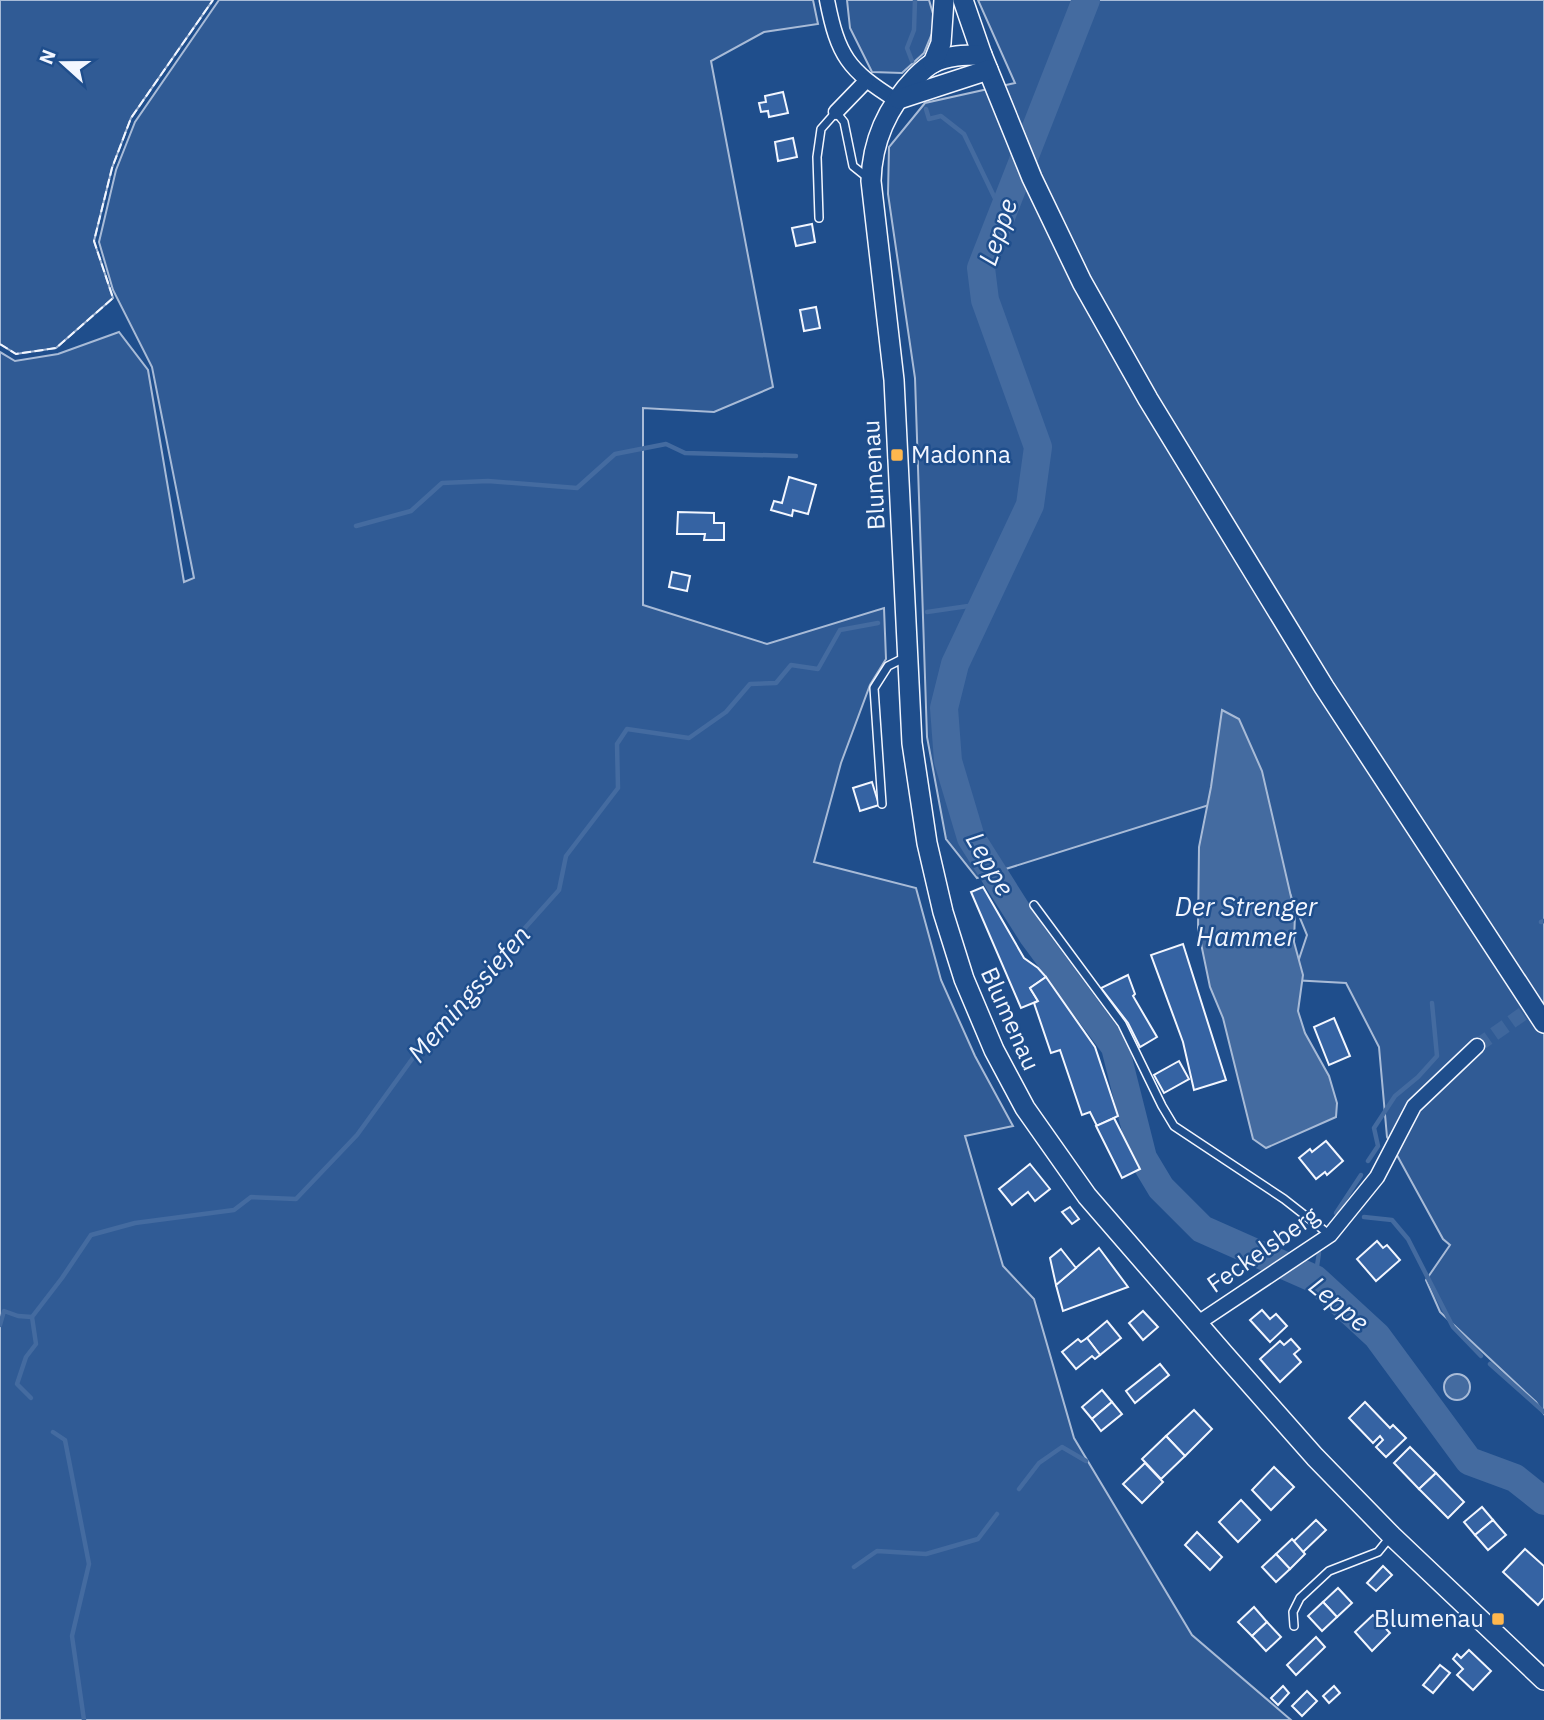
<svg xmlns="http://www.w3.org/2000/svg" width="1544" height="1720" viewBox="0 0 1544 1720" font-family="'IBM Plex Sans',sans-serif">
  <rect width="100%" height="100%" fill="#1f4e8c"/>
  <!-- green -->
  <g fill="#305b95" stroke="#a8bbd7" stroke-width="2">
    <path d="M0 0H213L131 118 112 168 94 241 113 298 56 348 16 354 0 344Z"/>
    <path d="M219 0H813L818 24 764 32 711 61 773 387 714 412 643 408V605L767 644 884 608 886 659 870 685 841 763 814 862 916 888 941 980 975 1056 1013 1126 965 1136 1003 1266 1034 1299 1074 1438 1192 1635 1291 1720H0V352L15 361 58 354 119 332 148 370 184 582 194 578 152 367 113 290 99 242 116 170 135 122Z"/>
    <path d="M847 0H929L936 24 924 53 902 73 872 72 850 28Z"/>
    <path d="M978 0H1544V1414L1536 1402 1440 1312 1426 1280 1450 1245 1443 1239 1387 1137 1379 1047 1346 983 1292 980 1307 935 1262 826 1212 804 977 878 946 839 927 737 915 378 888 194 889 147 925 103 1015 83Z"/>
  </g>
  <!-- water -->
  <g fill="#446ba0" stroke="#a8bbd7" stroke-width="2">
    <path d="M1222 710 1239 719 1262 771 1295 914 1294 942 1303 975 1298 1011 1305 1033 1329 1076 1337 1103 1336 1117 1266 1148 1253 1139 1223 1018 1210 987 1198 929 1199 847 1211 787Z"/>
    <circle cx="1457" cy="1387" r="13"/>
  </g>
  <g fill="none" stroke-linecap="round" stroke-linejoin="round">
    <!-- stream -->
    <g stroke="#446ba0" stroke-width="4.5">
      <path d="M912 61 907 48 914 30 915 0"/>
      <path d="M926 109 929 119 941 116 964 134 1002 213"/>
      <path d="M356 526 411 511 442 483 488 481 577 488 615 454 666 444 685 453 796 456"/>
      <path d="M927 612 982 604"/>
      <path d="M1541 922 1544 921"/>
      <path d="M1368 1161 1378 1146 1374 1128 1395 1096 1418 1077 1437 1056 1432 1003"/>
      <path d="M1336 1213 1361 1175"/>
      <path d="M1364 1217 1392 1220 1408 1239 1453 1327 1481 1356"/>
      <path d="M1315 1279 1319 1253"/>
      <path d="M0 1325 4 1311 18 1316 32 1317 62 1278 91 1235 135 1223 234 1210 251 1197 296 1199 357 1135 431 1033 559 890 566 856 618 788 617 744 627 729 689 738 726 712 750 684 776 683 791 665 818 669 840 630 878 623"/>
      <path d="M1490 1364 1544 1412"/>
      <path d="M31 1398 17 1384 26 1357 36 1344 32 1317"/>
      <path d="M53 1432 65 1440 89 1564 72 1636 84 1720"/>
      <path d="M1019 1489 1039 1463 1062 1447 1086 1461"/>
      <path d="M854 1567 877 1551 926 1554 978 1539 997 1514"/>
    </g>
    <!-- river -->
    <path stroke="#446ba0" stroke-width="28" d="M1086 0 981 268 985 300 1038 447 1030 505 955 664 944 708 948 761 971 838 1033 936 1115 1047 1143 1158 1161 1188 1202 1229 1315 1279 1377 1336 1469 1461 1515 1478 1544 1501"/>
  </g>
  <!-- building -->
  <g fill="#3563a3" stroke="#f2f6ff" stroke-width="2">
    <path d="M783 92 788 113 769 117 768 111 761 112 759 103 766 102 765 96Z"/>
    <path d="M793 138 797 157 778 161 775 142Z"/>
    <path d="M812 224 815 242 796 246 792 228Z"/>
    <path d="M816 307 820 328 804 331 800 310Z"/>
    <path d="M789 477 816 485 808 514 793 510 792 516 771 510 774 501 782 503Z"/>
    <path d="M678 512 714 513V523H724V540H704L705 534H677Z"/>
    <path d="M672 572 690 576 687 591 669 587Z"/>
    <path d="M872 782 879 805 860 811 853 788Z"/>
    <path d="M983 887 1024 958 1038 968 1046 977 1030 988 1038 1001 1021 1008 971 892Z"/>
    <path d="M1183 944 1226 1080 1194 1090 1183 1042 1151 955Z"/>
    <path d="M1128 975 1135 994 1133 996 1157 1037 1140 1047 1128 1023 1101 988Z"/>
    <path d="M1046 977 1095 1047 1118 1116 1097 1126 1090 1112 1082 1115 1060 1050 1051 1053 1034 1003 1038 1001 1030 988Z"/>
    <path d="M1334 1018 1350 1056 1329 1065 1314 1027Z"/>
    <path d="M1179 1061 1189 1079 1164 1093 1154 1075Z"/>
    <path d="M1114 1118 1140 1169 1122 1178 1096 1126Z"/>
    <path d="M1326 1141 1343 1161 1327 1175 1325 1172 1316 1179 1299 1158 1310 1149 1312 1152Z"/>
    <path d="M1030 1164 1050 1189 1035 1201 1028 1192 1012 1205 999 1189Z"/>
    <path d="M1070 1207 1079 1219 1072 1224 1062 1212Z"/>
    <path d="M1377 1241 1383 1248 1387 1245 1400 1260 1376 1281 1357 1259Z"/>
    <path d="M1099 1248 1128 1287 1063 1311 1056 1285Z"/>
    <path d="M1061 1249 1076 1268 1056 1285 1050 1258Z"/>
    <path d="M1262 1310 1270 1319 1276 1314 1287 1326 1270 1342 1250 1320Z"/>
    <path d="M1143 1311 1158 1327 1143 1340 1129 1323Z"/>
    <path d="M1107 1321 1121 1338 1100 1355 1087 1338Z"/>
    <path d="M1087 1338 1100 1355 1095 1359 1092 1356 1076 1369 1062 1352 1078 1339 1081 1342Z"/>
    <path d="M1291 1339 1300 1349 1294 1354 1301 1362 1280 1382 1260 1359 1280 1341 1284 1345Z"/>
    <path d="M1160 1364 1169 1375 1135 1403 1126 1391Z"/>
    <path d="M1102 1390 1112 1402 1092 1419 1082 1407Z"/>
    <path d="M1112 1402 1122 1414 1101 1431 1092 1419Z"/>
    <path d="M1365 1402 1390 1428 1393 1425 1406 1438 1386 1457 1376 1447 1383 1440 1380 1436 1373 1443 1349 1418Z"/>
    <path d="M1194 1410 1212 1429 1185 1456 1166 1436Z"/>
    <path d="M1166 1436 1185 1456 1161 1479 1142 1459Z"/>
    <path d="M1410 1447 1436 1473 1419 1489 1394 1463Z"/>
    <path d="M1145 1463 1163 1482 1142 1503 1123 1484Z"/>
    <path d="M1274 1467 1294 1487 1271 1510 1252 1490Z"/>
    <path d="M1436 1473 1464 1502 1448 1518 1419 1489Z"/>
    <path d="M1241 1500 1260 1520 1238 1542 1219 1522Z"/>
    <path d="M1482 1507 1493 1520 1475 1535 1464 1522Z"/>
    <path d="M1316 1520 1326 1530 1303 1552 1293 1542Z"/>
    <path d="M1493 1520 1506 1535 1488 1550 1475 1535Z"/>
    <path d="M1197 1532 1222 1557 1210 1570 1185 1545Z"/>
    <path d="M1292 1539 1305 1554 1290 1569 1276 1554Z"/>
    <path d="M1525 1549 1544 1566V1598L1538 1605 1503 1572Z"/>
    <path d="M1276 1554 1290 1569 1276 1582 1262 1567Z"/>
    <path d="M1383 1566 1392 1575 1376 1591 1367 1583Z"/>
    <path d="M1338 1588 1352 1603 1337 1617 1323 1602Z"/>
    <path d="M1323 1602 1337 1617 1322 1631 1308 1616Z"/>
    <path d="M1254 1607 1267 1622 1252 1636 1238 1622Z"/>
    <path d="M1373 1615 1390 1633 1372 1651 1355 1632Z"/>
    <path d="M1267 1622 1281 1637 1266 1651 1252 1636Z"/>
    <path d="M1316 1637 1325 1647 1296 1675 1287 1665Z"/>
    <path d="M1469 1650 1491 1671 1473 1690 1457 1675 1463 1669 1453 1659 1457 1654 1461 1658Z"/>
    <path d="M1440 1665 1450 1673 1433 1693 1423 1685Z"/>
    <path d="M1283 1686 1289 1693 1278 1705 1271 1698Z"/>
    <path d="M1334 1686 1340 1693 1329 1703 1323 1696Z"/>
    <path d="M1307 1691 1317 1701 1302 1716 1292 1706Z"/>
  </g>
  <g fill="none" stroke-linecap="round" stroke-linejoin="round">
    <!-- street-tunnel -->
    <path stroke="#3f679d" stroke-width="14" stroke-dasharray="14 7" stroke-linecap="butt" d="M1477 1046 1544 999"/>
    <!-- lane casing -->
    <g stroke="#f2f6ff" stroke-width="10">
      <g id="lane">
        <path d="M819 218 817 157 821 129 836 112 844 122 853 166 868 178"/>
        <path d="M882 804 874 688 888 666 906 657"/>
        <path d="M1034 905 1122 1024 1162 1106 1174 1126 1284 1199 1330 1235"/>
        <path d="M1294 1626 1293 1612 1300 1598 1329 1571 1378 1552 1391 1536"/>
      </g>
    </g>
    <!-- street casing -->
    <g stroke="#f2f6ff" stroke-width="17">
      <g id="street">
        <path d="M827 0C838 56 848 70 896 100"/>
        <path d="M836 112 866 81"/>
        <path d="M1198 1323 1330 1235 1377 1177 1414 1106 1477 1046"/>
      </g>
    </g>
    <!-- secondary casing -->
    <g stroke="#f2f6ff" stroke-width="22">
      <g id="secondary">
        <path d="M963 0 982 55 1032 178 1082 282 1148 399 1324 687 1544 1023"/>
        <path d="M982 55C966 55 947 55 933 63 927 66 921 72 916 77 888 106 872 140 871 181L894 380 912 743 927 843 943 912 964 979 994 1050 1025 1108 1087 1196 1224 1354 1315 1457 1392 1536 1544 1680"/>
        <path d="M933 63 941 43 944 0"/>
        <path d="M899 99 988 70"/>
      </g>
    </g>
    <!-- lane -->
    <use href="#lane" stroke="#1f4e8c" stroke-width="7"/>
    <!-- street -->
    <use href="#street" stroke="#1f4e8c" stroke-width="14"/>
    <!-- secondary -->
    <use href="#secondary" stroke="#1f4e8c" stroke-width="19"/>
    <!-- fence -->
    <path stroke="#f2f6ff" stroke-width="2" stroke-dasharray="9 3.5" stroke-linecap="butt" d="M0 344 16 354 56 348 113 298 94 241 112 168 131 118 213 0"/>
  </g>
  <!-- markers -->
  <g fill="#ffb74d" stroke="#1f4e8c" stroke-width="2.5">
    <rect x="890" y="448" width="14" height="14" rx="3.5"/>
    <rect x="1491" y="1612" width="14" height="14" rx="3.5"/>
  </g>
  <g text-anchor="middle" stroke-width="5" stroke-linejoin="round" paint-order="stroke">
    <!-- poi labels -->
    <g font-size="24" fill="#f2f6ff" stroke="#1f4e8c" text-anchor="start">
      <text x="911" y="463">Madonna</text>
      <text x="1484" y="1627" text-anchor="end">Blumenau</text>
    </g>
    <!-- street labels -->
    <g font-size="24" fill="#f2f6ff" stroke="#1f4e8c">
      <text transform="translate(874 475) rotate(-93)" y="8">Blumenau</text>
      <text transform="translate(1010 1019) rotate(66)" y="8">Blumenau</text>
      <text transform="translate(1263 1250) rotate(-35)" y="8">Feckelsberg</text>
    </g>
    <!-- water labels -->
    <g font-size="26" font-style="italic" fill="#f2f6ff" stroke="#1f4e8c">
      <text transform="translate(998 232) rotate(-71)" y="9">Leppe</text>
      <text transform="translate(990 864) rotate(60)" y="9">Leppe</text>
      <text x="1246" y="916">Der Strenger<tspan x="1246" dy="30">Hammer</tspan></text>
      <text transform="translate(469 994) rotate(-49)" y="9">Memingssiefen</text>
      <text transform="translate(1339 1304) rotate(40)" y="9">Leppe</text>
    </g>
  </g>
  <!-- north arrow -->
  <g transform="translate(63 63) rotate(291)" stroke="#1f4e8c" stroke-width="5" paint-order="stroke">
  <path d="M0-5L12 26L0 18L-12 26Z" fill="#f2f6ff"/>
  <text y="-10" font-size="19" font-weight="bold" text-anchor="middle" fill="#f2f6ff">N</text>
  </g>
</svg>
